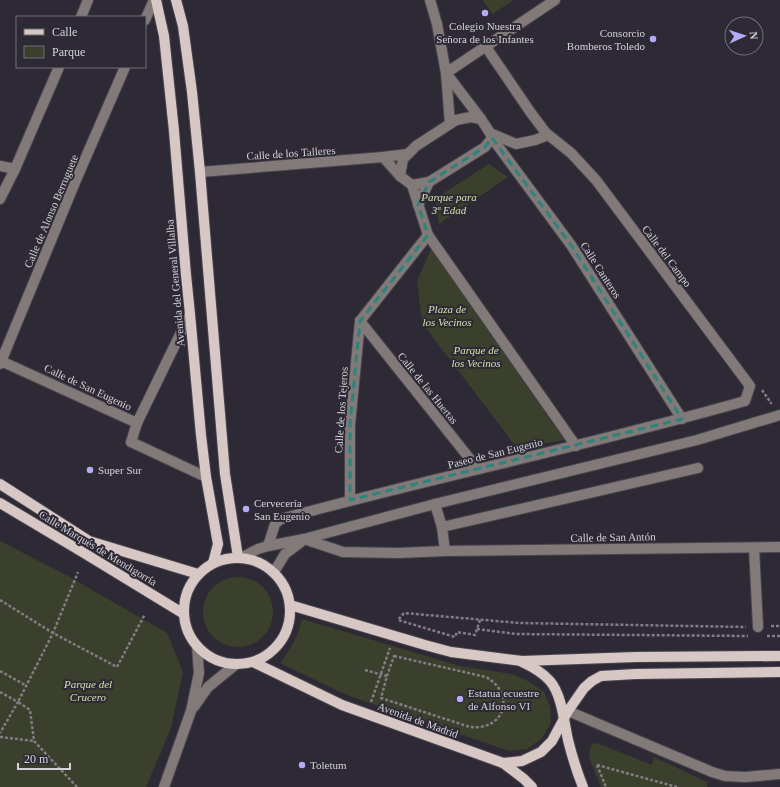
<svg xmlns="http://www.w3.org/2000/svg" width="780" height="787" viewBox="0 0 780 787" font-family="'Times New Roman',serif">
  <rect width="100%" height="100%" fill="#2e2a35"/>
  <!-- green -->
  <g fill="#3a402c">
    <path d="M483 0H514L492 14Z"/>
    <path d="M489 164 508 177 439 224 436 198Z"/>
    <path d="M431 249 564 440 517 448 422 323 417 281Z"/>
    <path d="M0 541 68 576 167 633 183 672 171 728 146 787H0Z"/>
    <circle cx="238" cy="612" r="35"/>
    <path d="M302 619 460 666 512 674 530 682 544 692 550 707 551 723 542 738 527 749 509 751 358 699 338 691 280 663C292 647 297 639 302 619Z"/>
    <path d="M597 743 652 765 654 757 707 782V787H601L590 760 589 752 592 744Z"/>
  </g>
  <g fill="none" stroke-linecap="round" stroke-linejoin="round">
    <!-- minor casing -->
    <g stroke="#49454f" stroke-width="12">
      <g id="minor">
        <path d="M430 0 437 24 446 73 450 124"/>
        <path d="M81 17 88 0"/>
        <path d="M145 20 154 0"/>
        <path d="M446 73 555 0"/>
        <path d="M490 133 516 144 535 140 548 135"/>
        <path d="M492 138 571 245 682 419"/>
        <path d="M383 157 400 176 412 185 428 235 576 446"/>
        <path d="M0 166 15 169"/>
        <path d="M200 172 383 157 408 154"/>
        <path d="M400 176 403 159 416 146 456 120 471 117 481 119"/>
        <path d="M412 185 429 182 485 147 492 138 490 133 481 119 446 73"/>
        <path d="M0 199 15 169 59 67"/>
        <path d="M418 205 429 182"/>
        <path d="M190 314 137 423 131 442 206 477"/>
        <path d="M360 321 478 469"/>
        <path d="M360 321 428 235"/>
        <path d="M1 361 137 423"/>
        <path d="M0 364 76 180 125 67"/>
        <path d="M350 500V425L360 321"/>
        <path d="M435 504 442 527 445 551"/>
        <path d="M442 527 698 468"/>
        <path d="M304 539 343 552 398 553 445 551 780 547"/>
        <path d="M268 546 275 524 281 519C435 477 591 445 745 401L750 386 596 180 571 153 546 133 531 113 486 47"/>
        <path d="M754 548 758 627"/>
        <path d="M241 558 258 549 268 546 304 539 435 504 697 440 780 415"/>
        <path d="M274 572 285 554 301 542"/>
        <path d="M194 707 208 687 235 665"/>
        <path d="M568 711 712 772 725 776 745 777 780 774"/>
        <path d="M164 787 191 711 199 673 197 647"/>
      </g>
    </g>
    <!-- major casing -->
    <g stroke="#49454f" stroke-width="12">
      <g id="major">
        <path d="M156 0 164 36 174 131 186 275 190 314 201 435 206 477 218 544 213 563"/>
        <path d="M176 0 183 26 192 92 200 172 225 474 238 557"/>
        <path d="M0 484 89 541 198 574"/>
        <path d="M0 503 84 553 184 614"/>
        <circle cx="237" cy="611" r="53"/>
        <path d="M290 605 425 645 451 652 522 661 636 657 780 656"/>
        <path d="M253 662 342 705 503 763 522 761 541 752 552 741 568 711 584 688 592 681 601 676 636 674 780 672"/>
        <path d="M522 662C533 667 542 672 550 681 562 695 564 722 568 740 572 756 577 772 583 787"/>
        <path d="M503 763 524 779 532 787"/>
      </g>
    </g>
    <!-- path -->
    <g stroke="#807d86" stroke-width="2.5" stroke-dasharray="3 2" stroke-linecap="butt">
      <path d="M762 390 771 403H770"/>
      <path d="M0 600 53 633 117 667 145 614"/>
      <path d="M480 620 475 635 457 632 455 637 398 620 404 613 519 623 746 627"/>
      <path d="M771 626H780"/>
      <path d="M477 629 516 634 748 636"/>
      <path d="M767 636H780"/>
      <path d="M394 656 486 677C516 694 505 731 470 727L381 698 387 676Z"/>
      <path d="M365 670 387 676"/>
      <path d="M0 671 27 686"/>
      <path d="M0 692 18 702 0 733"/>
      <path d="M371 702 390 648"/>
      <path d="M0 737 34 741"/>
      <path d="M597 765 677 787"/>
      <path d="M597 765 606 787"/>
      <path d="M77 787 34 741 30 710 18 702 53 633 78 572"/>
    </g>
    <!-- minor -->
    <use href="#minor" stroke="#817a78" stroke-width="10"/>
    <!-- major -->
    <use href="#major" stroke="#d7c8c5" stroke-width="10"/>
  </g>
  <!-- marked area -->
  <path fill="none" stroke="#2d847e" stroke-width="3" stroke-dasharray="8 5" stroke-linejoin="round" d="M492 138 571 245 682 419 350 500V425L360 321 428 235 418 205 429 182 485 147Z"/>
  <!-- markers -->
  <g fill="#b5acf8" stroke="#2e2a35" stroke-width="1.5">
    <circle cx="485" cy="13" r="4"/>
    <circle cx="653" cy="39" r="4"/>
    <circle cx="90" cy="470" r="4"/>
    <circle cx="246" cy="509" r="4"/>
    <circle cx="460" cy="699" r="4"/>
    <circle cx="302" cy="765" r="4"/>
  </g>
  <g text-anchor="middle" stroke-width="4" stroke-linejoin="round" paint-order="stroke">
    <!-- poi labels -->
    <g font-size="11" fill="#d4d2d9" stroke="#2e2a35" text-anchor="start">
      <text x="485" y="30" text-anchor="middle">Colegio Nuestra<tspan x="485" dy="13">Señora de los Infantes</tspan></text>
      <text x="645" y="37" text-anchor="end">Consorcio<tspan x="645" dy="13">Bomberos Toledo</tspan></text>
      <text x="98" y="474">Super Sur</text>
      <text x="254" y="507">Cervecería<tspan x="254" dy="13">San Eugenio</tspan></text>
      <text x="468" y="697">Estatua ecuestre<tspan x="468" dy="13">de Alfonso VI</tspan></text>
      <text x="310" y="769">Toletum</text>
    </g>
    <!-- street labels -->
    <g font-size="11" fill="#d4d2d9" stroke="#2e2a35">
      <text transform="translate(291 153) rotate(-4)" y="4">Calle de los Talleres</text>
      <text transform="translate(51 211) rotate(-67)" y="4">Calle de Alonso Berruguete</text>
      <text transform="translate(667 256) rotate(53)" y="4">Calle del Campo</text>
      <text transform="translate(601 270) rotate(57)" y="4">Calle Canteros</text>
      <text transform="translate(175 283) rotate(-95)" y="4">Avenida del General Villalba</text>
      <text transform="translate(88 387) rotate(25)" y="4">Calle de San Eugenio</text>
      <text transform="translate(428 388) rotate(51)" y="4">Calle de las Huertas</text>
      <text transform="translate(341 410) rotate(-86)" y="4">Calle de los Tejeros</text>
      <text transform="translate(495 453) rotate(-14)" y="4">Paseo de San Eugenio</text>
      <text transform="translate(613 537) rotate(-1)" y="4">Calle de San Antón</text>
      <text transform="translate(98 548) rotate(31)" y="4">Calle Marqués de Mendigorría</text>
      <text transform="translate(418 720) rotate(20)" y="4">Avenida de Madrid</text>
    </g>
    <!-- park labels -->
    <g font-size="11" font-style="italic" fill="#d0e1ad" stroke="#2e2a35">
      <text x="449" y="201">Parque para<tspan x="449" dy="13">3ª Edad</tspan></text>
      <text x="447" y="313">Plaza de<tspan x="447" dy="13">los Vecinos</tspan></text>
      <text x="476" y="354">Parque de<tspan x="476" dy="13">los Vecinos</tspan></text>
      <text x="88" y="688">Parque del<tspan x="88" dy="13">Crucero</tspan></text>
    </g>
  </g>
  <!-- legend -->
  <rect x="16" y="16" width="130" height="52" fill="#2e2a35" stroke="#706d77"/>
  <rect x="24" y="29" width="20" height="6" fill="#d7c8c5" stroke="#706d77"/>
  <text x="52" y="36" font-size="12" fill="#d4d2d9">Calle</text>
  <rect x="24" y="46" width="20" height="12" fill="#3a402c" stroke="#706d77"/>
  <text x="52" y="56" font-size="12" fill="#d4d2d9">Parque</text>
  <!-- north arrow -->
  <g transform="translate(744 36) rotate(87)"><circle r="19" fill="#2e2a35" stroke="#706d77"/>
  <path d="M0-3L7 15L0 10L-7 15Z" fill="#b5acf8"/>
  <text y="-6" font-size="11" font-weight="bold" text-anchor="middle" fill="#d4d2d9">N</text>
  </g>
  <!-- scale -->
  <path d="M18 763v6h52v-6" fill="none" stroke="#d4d2d9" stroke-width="2"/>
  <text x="24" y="763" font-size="12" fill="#d4d2d9" stroke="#2e2a35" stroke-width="3" paint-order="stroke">20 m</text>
</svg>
